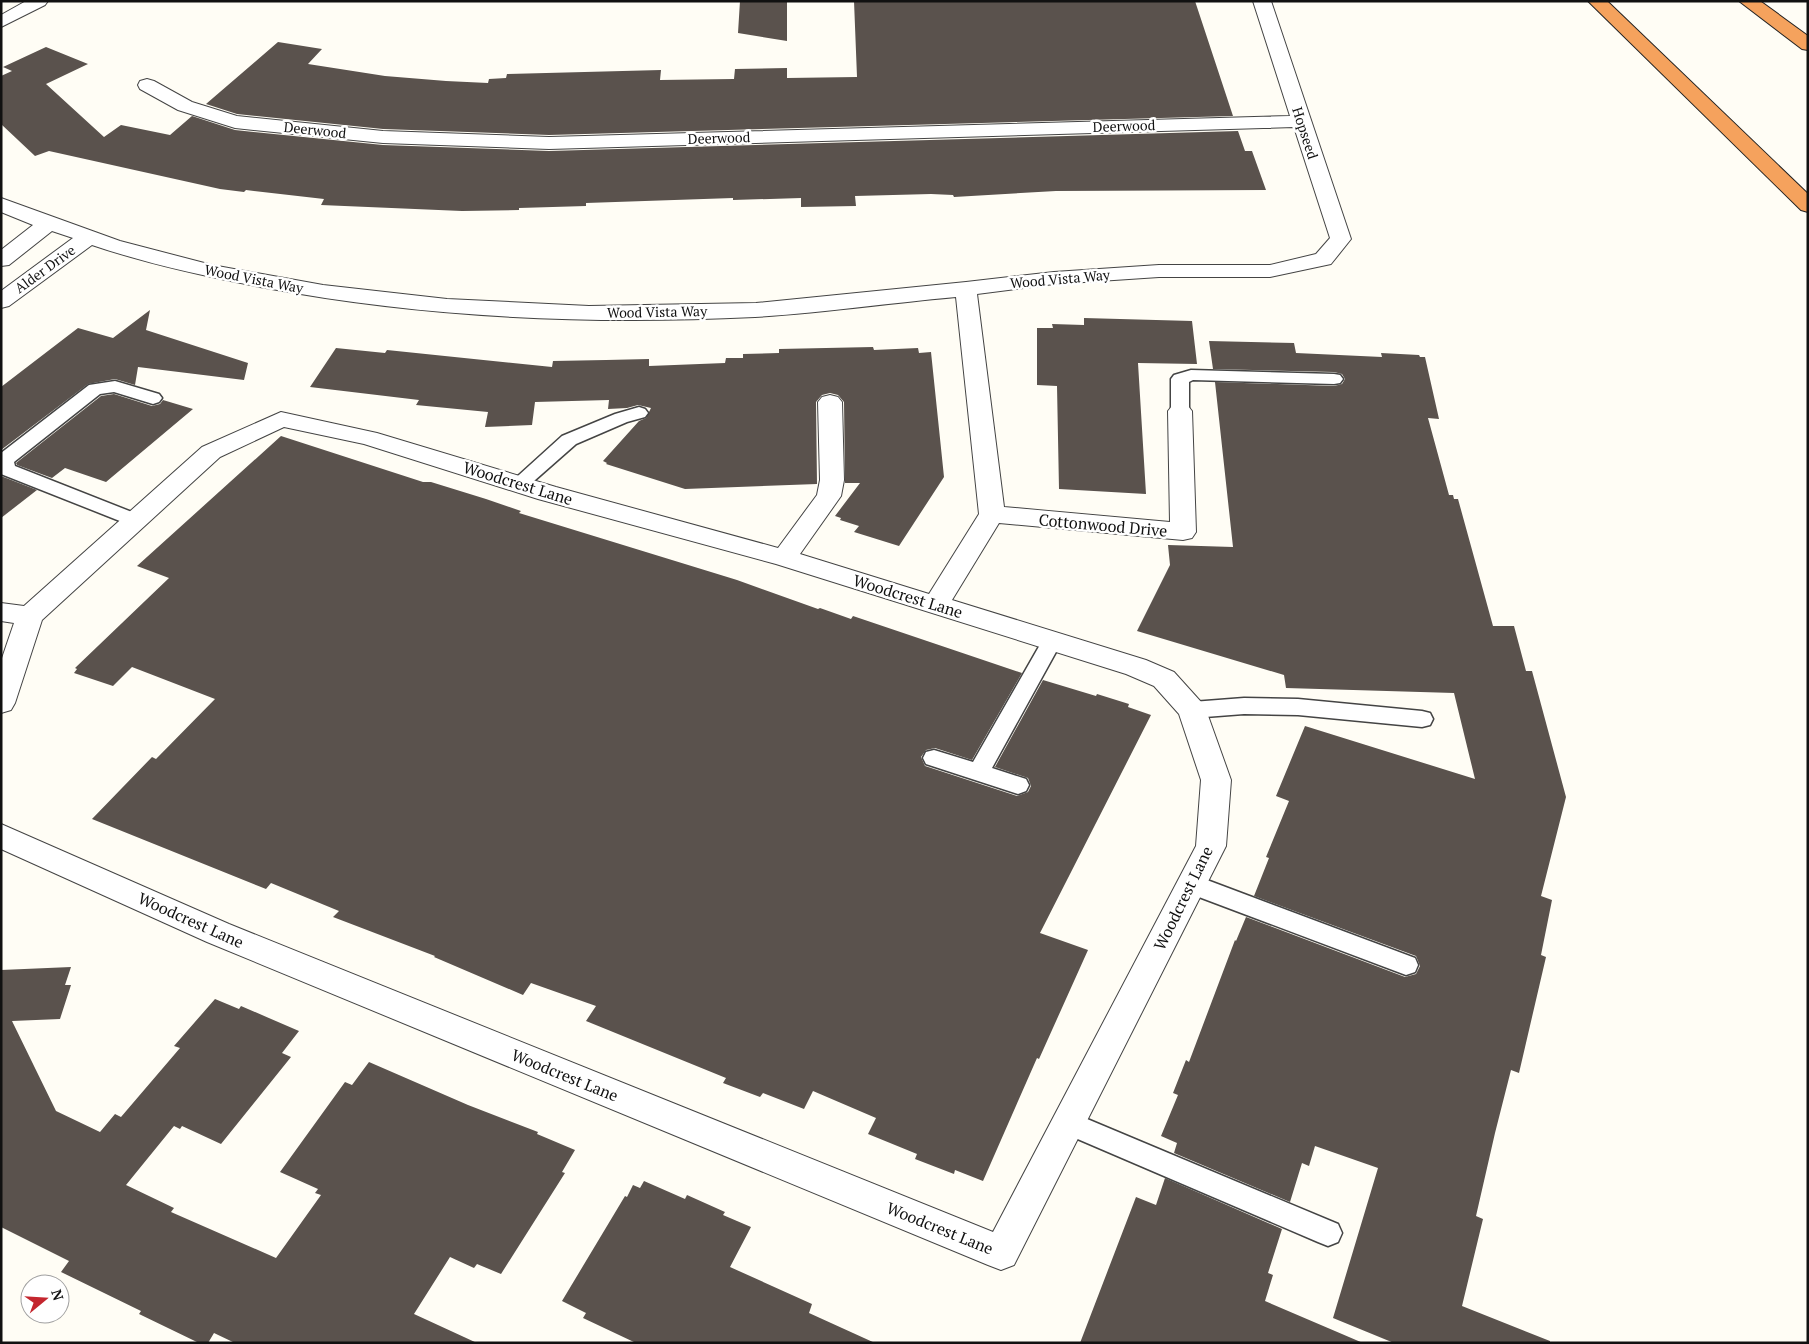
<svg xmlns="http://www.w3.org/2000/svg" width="1809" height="1344" viewBox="0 0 1809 1344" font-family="'PT Serif',serif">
  <rect width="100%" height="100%" fill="#fffdf5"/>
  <!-- building -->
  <g fill="#5a524d">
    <path d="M740 1H787V41L738 33Z"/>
    <path d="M854 1H1195L1233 116 549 135 383 129 237 114 206 104 278 42 322 49 308 64 385 76 446 81 488 83 489 79 506 78 507 74 661 70 660 80 734 79 735 69 787 68V78L857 77Z"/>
    <path d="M46 47 88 64 46 84 104 137 121 125 170 135 192 116 235 130 383 145 549 151 1238 131 1245 151H1252L1266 190 1056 191 954 197 953 195 931 194 855 196 856 206 801 207V198L733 200V198L586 203V206L519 208V210L462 211 321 205 324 199 246 190 244 192 220 189 49 151 35 156 1 124V76L12 71 3 67Z"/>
    <path d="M150 310 146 330 248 363 244 380 138 367 135 385 115 379 88 384 1 450V387L78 328 113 338Z"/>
    <path d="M1084 318 1192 321 1197 364 1138 363 1146 494 1059 489 1057 386 1037 385V328H1053L1052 324 1084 325Z"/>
    <path d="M1209 341 1294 343 1296 353 1382 357 1381 353 1419 355 1420 357H1425L1439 419 1428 418 1449 495H1453L1454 499H1458L1493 626H1514L1526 671H1532L1566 797 1541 896 1552 900 1541 955 1546 957 1519 1073 1511 1070 1495 1133 1476 1216 1483 1219 1462 1306 1550 1341V1343H1394L1333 1318 1378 1168 1315 1146 1309 1166 1302 1163 1290 1202 1174 1153 1177 1143 1161 1136 1178 1095 1173 1093 1186 1060 1189 1062 1235 940 1236 941 1246 917 1405 977 1416 974 1420 966 1416 956 1254 896 1269 858 1266 857 1289 801 1276 796 1305 726 1475 779 1454 693 1286 688 1284 675 1137 631 1170 565 1168 545 1233 547 1215 382 1334 386 1342 384 1345 379 1342 374 1334 372 1213 369Z"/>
    <path d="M873 347 874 350 918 348 919 353 931 352 944 477 899 546 854 532 859 526 840 520 841 518 835 516 860 483H845L844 402 838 395 830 393 822 395 816 402 817 484 685 489 606 464 607 463 603 461 639 421 646 418 651 408 638 405 627 408 608 409 609 400 535 402 532 425 485 427 488 412 416 405 419 400 310 387 336 348 385 353 387 350 552 367 553 361 606 360 649 359V366L725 363 726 358H743V354L779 353V349Z"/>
    <path d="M114 394 152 406 160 404 163 400 193 409 106 482 65 468 52 478 17 465 16 463 101 396Z"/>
    <path d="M281 436 423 482H431L486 499 521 511 519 513 737 580 818 609 820 608 851 619 853 616 1022 673 972 760 935 748 926 750 921 757 925 766 1017 796 1028 792 1031 786 1028 778 995 767 1043 680 1096 696 1097 694 1129 704 1128 707 1151 715 1040 933 1088 950 1039 1059 1037 1058 983 1181 955 1170 954 1174 915 1159 917 1154 868 1134 876 1118 813 1091 804 1109 763 1093 760 1097 723 1083 726 1078 586 1021 596 1006 531 983 523 995 434 957 435 956 333 917 339 911 271 883 266 889 92 819 152 757 156 759 215 699 132 667 113 686 74 673 77 669 75 668 169 578 137 566Z"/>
    <path d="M1 476 37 490 1 518Z"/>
    <path d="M71 967 65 985H71L60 1019 12 1021 56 1111 100 1132 115 1114 121 1117 180 1048 174 1046 215 999 239 1009 241 1006 299 1031 282 1053 291 1057 221 1144 182 1126 180 1129 174 1126 126 1185 174 1208 171 1212 276 1258 321 1195 315 1193 318 1189 280 1172 345 1082 352 1085 369 1062 468 1105 538 1132 537 1134 575 1150 562 1172 565 1173 501 1274 477 1264 474 1268 450 1257 414 1314 477 1343H235L214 1333 208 1343H199L139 1314 141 1311 61 1272 69 1261 1 1227V970Z"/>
    <path d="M1165 1178 1282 1229 1268 1273 1273 1275 1265 1301 1363 1343H1080L1136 1197 1156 1205Z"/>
    <path d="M644 1181 685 1199 687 1195 725 1212 723 1215 751 1227 730 1267 812 1304 809 1313 875 1343H636L583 1318 586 1313 562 1301 625 1196 627 1197 633 1185 640 1188Z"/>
  </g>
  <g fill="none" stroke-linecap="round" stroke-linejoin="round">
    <!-- service casing -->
    <g stroke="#444" stroke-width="3">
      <g id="service">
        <path d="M1191 370 1334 374 1340 375 1343 379 1340 383 1334 384 1193 380 1189 382V411L1186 415 1180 417 1174 415 1171 411V379L1174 375Z"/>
        <path d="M115 381 159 394 162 398 159 402 153 404 114 392 100 394 14 462 15 466 142 516 145 521 142 526 135 527 1 474V453L89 385Z"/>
        <path d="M639 407 645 409 648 413 645 417 627 422 576 444 526 488 519 490 512 488 509 484 562 436 615 414Z"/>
        <path d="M1052 634 1059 636 1062 641 992 768 1026 779 1029 785 1026 791 1018 794 926 764 923 758 926 752 934 750 973 762 1045 636Z"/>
        <path d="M1244 698 1298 699 1422 711 1430 713 1433 719 1430 725 1422 727 1298 715 1244 714 1192 718 1184 716 1181 710 1184 704 1192 702Z"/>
        <path d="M1191 874 1415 958 1418 965 1415 972 1406 975 1183 891 1179 884 1183 877Z"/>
        <path d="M1068 1111 1338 1224 1342 1233 1338 1242 1328 1246 1318 1242 1059 1131 1055 1123 1059 1115Z"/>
      </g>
    </g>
    <!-- minor casing -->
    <g stroke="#444" stroke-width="2">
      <path id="minor" d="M1253 1H1271L1351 239 1331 264 1270 277H1159L1054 284 977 294 1004 507 1170 522 1168 411 1172 406 1180 404 1188 406 1192 411 1196 532 1192 538 1183 540 999 523 952 600 1146 660 1174 672 1202 703 1206 710 1231 780 1226 846 1014 1265 1001 1270 988 1265 207 942 1 849V824L229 924 993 1232 1196 846 1201 780 1179 714 1154 686 1126 674 776 564 538 499 364 444 284 427 220 457 42 620 15 703 11 710 1 713V661L14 623 1 621V603L24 606 202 447 281 412 377 433 556 487 778 548 817 495 820 480 818 402 822 397 830 395 838 397 842 402 844 480 841 496 800 554 929 594 979 514 956 297C889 303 822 313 755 317 592 325 427 318 266 288 208 277 148 264 92 245L9 306 1 308V291L73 238 52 231 9 265 1 266V250L33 225 1 212V198L120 241 212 265 323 285 447 299 589 306 756 303 966 282 1054 272 1159 265H1270L1316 254 1330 238 1294 127 549 149 383 143 235 128 178 110 140 89 138 85 140 81 147 79 154 81 192 102 237 116 383 131 549 137 1290 116Z"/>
    </g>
    <!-- tertiary casing -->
    <g stroke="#444" stroke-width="2">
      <path id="tertiary" d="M26 1H48L45 5 1 27V15Z"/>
    </g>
    <!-- motorway casing -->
    <g stroke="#222" stroke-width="2">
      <g id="motorway">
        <path d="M1588 1H1607L1808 194V212L1801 210Z"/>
        <path d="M1739 1H1760L1808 36V50L1802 49Z"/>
      </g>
    </g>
    <!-- service -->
    <use href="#service" fill="#fff" fill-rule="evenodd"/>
    <!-- minor -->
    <use href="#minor" fill="#fff" fill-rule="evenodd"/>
    <!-- tertiary -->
    <use href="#tertiary" fill="#fff" fill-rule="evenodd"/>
    <!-- motorway -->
    <use href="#motorway" fill="#f5a25d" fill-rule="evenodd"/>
  </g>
  <g text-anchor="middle" stroke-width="5" stroke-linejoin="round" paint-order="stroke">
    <!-- far-street labels -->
    <g font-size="14" fill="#111" stroke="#fff">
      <text transform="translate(1124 126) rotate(-2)" y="5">Deerwood</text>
      <text transform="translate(315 130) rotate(6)" y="5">Deerwood</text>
      <text transform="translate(1305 133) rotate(72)" y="5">Hopseed</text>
      <text transform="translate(719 138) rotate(-2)" y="5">Deerwood</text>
      <text transform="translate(45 269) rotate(-36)" y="5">Alder Drive</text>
      <text transform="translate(254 279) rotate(11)" y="5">Wood Vista Way</text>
      <text transform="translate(1060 279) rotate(-5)" y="5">Wood Vista Way</text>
      <text transform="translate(657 312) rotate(-1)" y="5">Wood Vista Way</text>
    </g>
    <!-- street labels -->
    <g font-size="16" fill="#111" stroke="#fff">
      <text transform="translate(518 483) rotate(17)" y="6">Woodcrest Lane</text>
      <text transform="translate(1103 525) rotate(5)" y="6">Cottonwood Drive</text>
      <text transform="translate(908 596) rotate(17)" y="6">Woodcrest Lane</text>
      <text transform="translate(1183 898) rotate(-64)" y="6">Woodcrest Lane</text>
      <text transform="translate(191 920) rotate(24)" y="6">Woodcrest Lane</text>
      <text transform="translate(565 1075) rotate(22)" y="6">Woodcrest Lane</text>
      <text transform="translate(940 1228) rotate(22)" y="6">Woodcrest Lane</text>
    </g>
  </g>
  <!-- border -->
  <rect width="1809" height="1344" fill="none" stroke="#111111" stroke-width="5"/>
  <!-- north arrow -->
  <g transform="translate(45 1299) rotate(72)"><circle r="24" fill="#ffffff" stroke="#a0a0a0"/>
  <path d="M0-4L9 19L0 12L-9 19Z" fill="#c4262e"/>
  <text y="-8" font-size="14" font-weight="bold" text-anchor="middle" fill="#111111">N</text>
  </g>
</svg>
